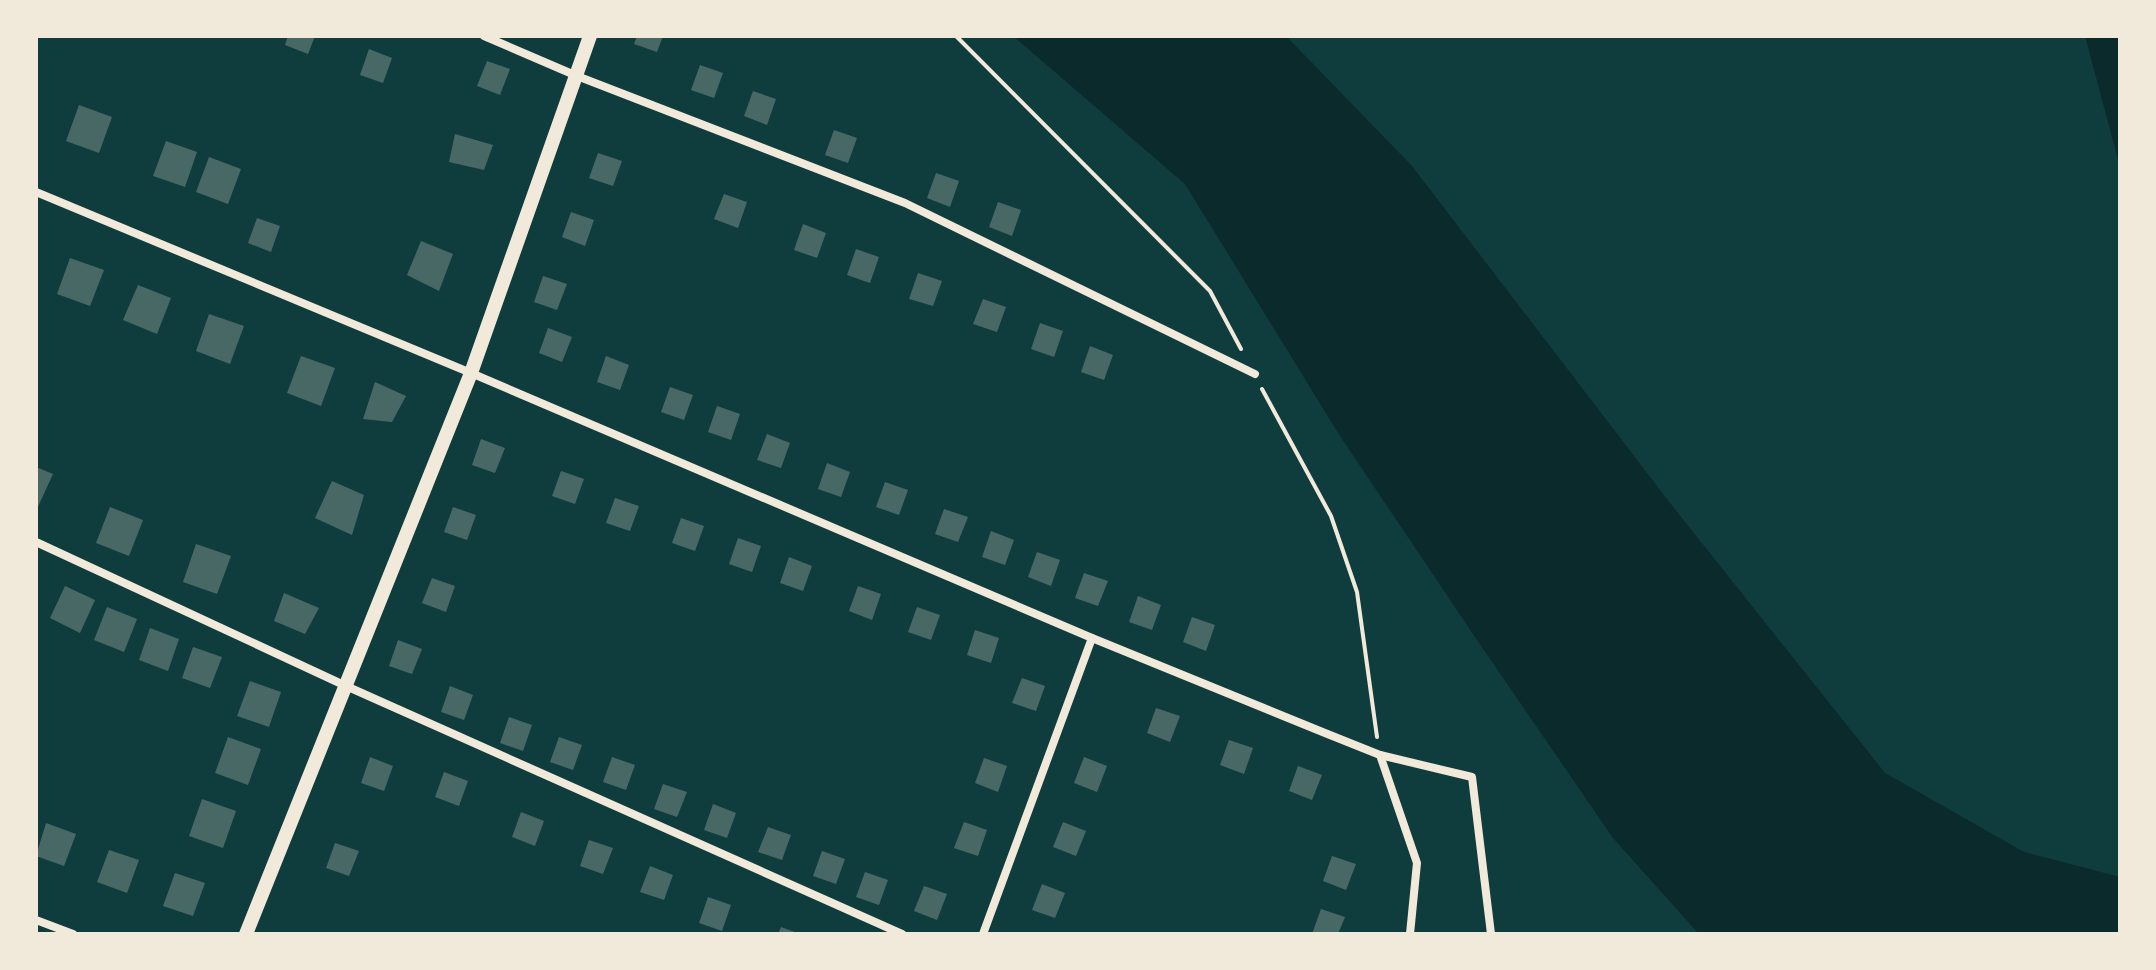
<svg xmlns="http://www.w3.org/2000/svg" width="2156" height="970" viewBox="0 0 2156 970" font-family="'Fira Sans',sans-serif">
  <rect width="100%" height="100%" fill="#0f3d3e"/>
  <!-- water -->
  <g fill="#0a2a2b">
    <path d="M1013 36H1286L1412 166 1670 503 1885 773 2024 852 2120 877V934H1699L1613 838 1477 640 1340 436 1185 184Z"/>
    <path d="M2085 36H2120V167Z"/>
  </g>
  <!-- building -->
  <g fill="#486865">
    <path d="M288 36H315L308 54 285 45Z"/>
    <path d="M637 36H663L657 52 634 44Z"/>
    <path d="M369 49 392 58 383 83 360 75Z"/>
    <path d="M487 61 510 69 500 95 477 86Z"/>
    <path d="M700 65 723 73 714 98 691 90Z"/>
    <path d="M753 91 776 99 767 125 744 116Z"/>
    <path d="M79 105 112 117 99 153 66 141Z"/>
    <path d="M834 130 857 138 848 163 825 155Z"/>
    <path d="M455 134 493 145 484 170 449 162Z"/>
    <path d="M166 141 197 152 185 187 153 176Z"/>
    <path d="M598 153 622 161 613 186 589 178Z"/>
    <path d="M209 157 241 169 228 204 196 192Z"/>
    <path d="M936 173 959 181 950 207 927 198Z"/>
    <path d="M724 194 747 202 738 228 714 219Z"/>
    <path d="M998 202 1021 210 1012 236 989 227Z"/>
    <path d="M571 212 594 220 585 246 562 237Z"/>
    <path d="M257 218 280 226 271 252 248 243Z"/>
    <path d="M803 224 826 233 817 258 794 250Z"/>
    <path d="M421 241 453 254 439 291 407 275Z"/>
    <path d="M856 249 879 257 870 283 847 275Z"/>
    <path d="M70 258 104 270 90 306 57 294Z"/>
    <path d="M918 273 942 281 933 306 909 299Z"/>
    <path d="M543 276 567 284 557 310 534 302Z"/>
    <path d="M138 285 171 298 157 334 123 320Z"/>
    <path d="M983 299 1006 307 997 332 973 324Z"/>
    <path d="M209 314 244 326 230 364 196 351Z"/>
    <path d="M1040 323 1063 331 1054 357 1031 349Z"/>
    <path d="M548 328 572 337 562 362 539 353Z"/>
    <path d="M1090 346 1113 355 1104 380 1081 372Z"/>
    <path d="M301 356 335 368 321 406 287 393Z"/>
    <path d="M606 356 629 365 620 390 597 382Z"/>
    <path d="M375 382 406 396 392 422 363 419Z"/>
    <path d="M670 387 693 395 684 420 661 412Z"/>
    <path d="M717 406 740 414 731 440 708 432Z"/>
    <path d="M767 434 790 443 781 468 757 460Z"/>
    <path d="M481 439 505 448 495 473 472 465Z"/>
    <path d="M827 463 850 472 841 497 818 489Z"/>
    <path d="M36 467 53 474 36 511Z"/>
    <path d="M561 471 584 479 575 504 552 496Z"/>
    <path d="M332 481 364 495 352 535 315 518Z"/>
    <path d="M885 482 908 490 899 515 876 507Z"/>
    <path d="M615 498 639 506 630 531 606 523Z"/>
    <path d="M110 507 143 520 129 556 96 543Z"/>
    <path d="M453 507 476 515 467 540 444 532Z"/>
    <path d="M944 509 968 517 958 542 935 534Z"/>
    <path d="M681 518 704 526 695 551 672 543Z"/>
    <path d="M991 531 1014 540 1005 565 982 557Z"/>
    <path d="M738 538 761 546 752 572 729 564Z"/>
    <path d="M196 544 231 556 217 594 183 582Z"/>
    <path d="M1037 552 1060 560 1051 586 1028 577Z"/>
    <path d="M789 557 812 566 803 591 780 583Z"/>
    <path d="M1084 573 1108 581 1098 606 1075 598Z"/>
    <path d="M432 578 455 586 446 612 422 603Z"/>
    <path d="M65 586 95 600 80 633 50 618Z"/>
    <path d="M858 586 881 594 872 620 849 611Z"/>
    <path d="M284 593 319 608 305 634 274 621Z"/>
    <path d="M1138 596 1161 605 1152 630 1129 622Z"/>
    <path d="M107 607 137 619 124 652 94 640Z"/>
    <path d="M917 607 940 615 931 640 908 632Z"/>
    <path d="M1192 617 1215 625 1206 651 1183 642Z"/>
    <path d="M150 628 179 639 168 671 139 660Z"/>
    <path d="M975 630 999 638 991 663 967 655Z"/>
    <path d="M398 640 422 649 412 674 389 666Z"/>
    <path d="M193 647 222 657 210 688 182 678Z"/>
    <path d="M1022 678 1045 686 1036 711 1012 703Z"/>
    <path d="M250 681 281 692 269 727 237 716Z"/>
    <path d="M450 686 473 695 464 720 441 712Z"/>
    <path d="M1156 708 1180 716 1170 742 1147 733Z"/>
    <path d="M509 717 532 725 523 751 500 743Z"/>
    <path d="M228 737 261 749 248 785 215 773Z"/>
    <path d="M559 737 582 745 573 770 550 762Z"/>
    <path d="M1229 740 1253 748 1244 774 1220 765Z"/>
    <path d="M370 757 393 766 384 791 361 783Z"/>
    <path d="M612 757 635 765 626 790 603 782Z"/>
    <path d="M1084 757 1107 766 1097 792 1074 783Z"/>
    <path d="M984 758 1007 766 998 792 975 783Z"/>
    <path d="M1298 766 1322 775 1312 800 1289 791Z"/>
    <path d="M444 772 468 781 459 806 435 797Z"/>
    <path d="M663 784 687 792 677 817 654 809Z"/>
    <path d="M202 799 236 811 223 848 189 836Z"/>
    <path d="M713 804 736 813 727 838 704 830Z"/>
    <path d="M521 812 544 821 535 846 512 837Z"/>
    <path d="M964 822 987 830 978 856 954 848Z"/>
    <path d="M1063 822 1086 831 1076 856 1053 847Z"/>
    <path d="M46 823 76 834 64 866 36 856Z"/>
    <path d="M768 827 791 835 782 860 758 852Z"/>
    <path d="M589 840 613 848 603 874 580 866Z"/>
    <path d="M335 843 359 851 349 876 326 868Z"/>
    <path d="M109 850 139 860 127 893 97 882Z"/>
    <path d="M822 851 845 859 836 884 813 876Z"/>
    <path d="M1332 856 1356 864 1346 890 1323 881Z"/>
    <path d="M650 866 673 875 664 900 640 892Z"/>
    <path d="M865 872 888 880 879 905 856 897Z"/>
    <path d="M175 873 205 883 193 916 163 906Z"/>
    <path d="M1042 884 1065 893 1055 918 1032 910Z"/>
    <path d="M924 886 947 894 937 920 914 911Z"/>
    <path d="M708 897 731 905 722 931 699 923Z"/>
    <path d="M1321 909 1345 917 1338 934H1312Z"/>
    <path d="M781 927 800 934H778Z"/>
  </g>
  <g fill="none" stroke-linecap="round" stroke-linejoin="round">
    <!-- path -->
    <g stroke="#f1e9da" stroke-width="4">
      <path d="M956 36 1210 291 1241 349"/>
      <path d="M1262 389 1331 516 1357 592 1377 737"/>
    </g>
    <!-- minor -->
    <g stroke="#f1e9da" stroke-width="8">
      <path d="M484 36 577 76 905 203 1255 374"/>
      <path d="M36 192 471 373 1092 638 1325 733 1380 755 1472 777 1491 934"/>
      <path d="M36 542 346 686 902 934"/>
      <path d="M1380 755 1417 863 1410 934"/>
      <path d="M36 920 73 934"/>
      <path d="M983 934 1092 638"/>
    </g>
    <!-- tertiary -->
    <path stroke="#f1e9da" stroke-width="14" d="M246 934 471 373 590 36"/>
  </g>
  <!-- border -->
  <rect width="2156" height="970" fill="none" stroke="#f1e9da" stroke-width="76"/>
</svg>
